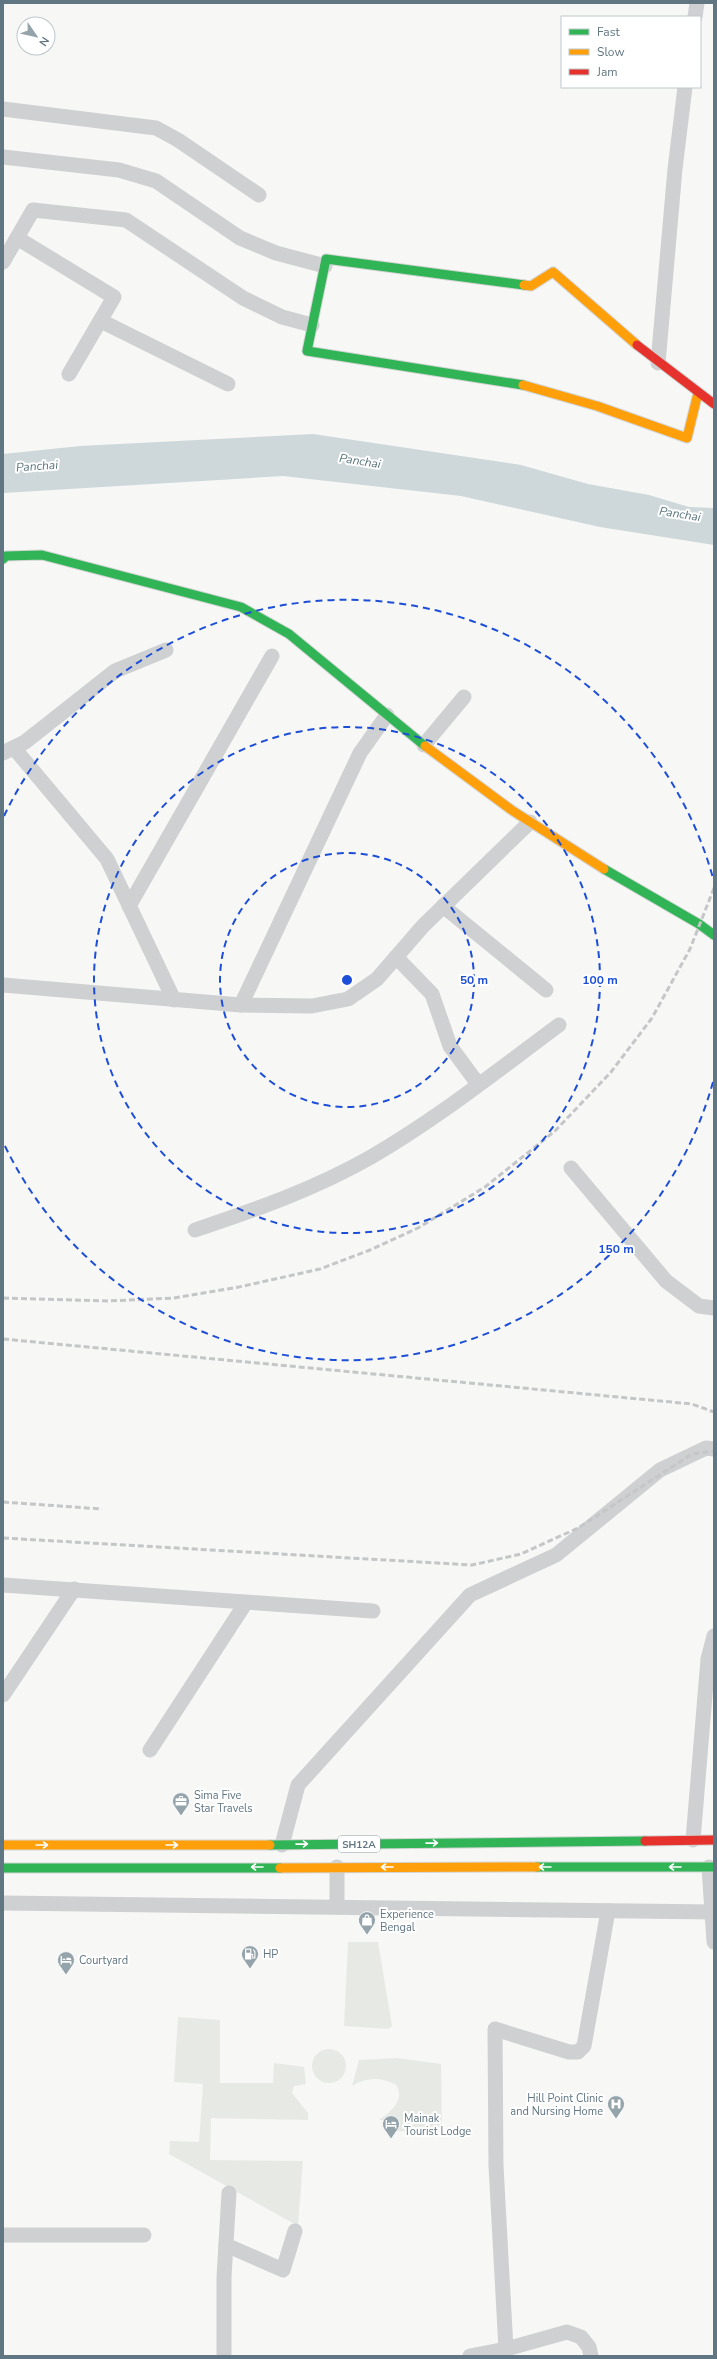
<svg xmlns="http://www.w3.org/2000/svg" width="717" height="2359" viewBox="0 0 717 2359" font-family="'Nunito Sans',sans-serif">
  <rect width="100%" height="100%" fill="#f7f7f6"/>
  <!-- green -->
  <g fill="#e7eae4">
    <path d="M348 1942H378L392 2026 388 2029 344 2026Z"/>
    <path d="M178 2017 220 2020V2083H273L274 2063 304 2067 306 2084 294 2086 292 2093 308 2113V2120L211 2118 210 2160 303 2161 298 2226 169 2154 170 2141 199 2142 203 2084 174 2082Z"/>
    <circle cx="329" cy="2066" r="17"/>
    <path d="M397 2058 441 2064 442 2132 389 2131 388 2120H379C390 2113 406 2099 396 2085 381 2077 367 2077 352 2086L359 2060Z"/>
  </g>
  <!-- water -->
  <path fill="#ced8da" d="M313 434 521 465 588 484 649 495 689 507 714 508V545L600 527 461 496 283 476 3 493V454L80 446Z"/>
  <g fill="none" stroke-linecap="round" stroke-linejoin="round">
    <!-- fast casing -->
    <g stroke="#d3d5d5" stroke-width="11">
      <g id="fast">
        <path d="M523 385 307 351 326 259 524 285"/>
        <path d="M3 559 6 556 42 555 241 607 289 634 425 746"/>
        <path d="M604 869 699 924 714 935"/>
        <path d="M270 1845 645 1841"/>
        <path d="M537 1867H714"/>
        <path d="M3 1868H280"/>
      </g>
    </g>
    <!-- slow casing -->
    <g stroke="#d3d5d5" stroke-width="11">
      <g id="slow">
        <path d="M524 285 531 286 553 272 637 345"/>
        <path d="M523 385 597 406 687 438 698 393"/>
        <path d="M425 746 513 811 604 869"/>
        <path d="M3 1845H270"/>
        <path d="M280 1868 537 1867"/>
      </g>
    </g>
    <!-- jam casing -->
    <g stroke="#d3d5d5" stroke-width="11">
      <g id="jam">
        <path d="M637 345 714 404"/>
        <path d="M645 1841 714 1840"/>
      </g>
    </g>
    <!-- street -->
    <g stroke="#cfd0d1" stroke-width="15">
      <path d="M695 17 697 3"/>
      <path d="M3 109 156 128 178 140 259 195"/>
      <path d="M3 157 119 170 156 181 240 238 276 253 325 266"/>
      <path d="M17 238 114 297 69 374"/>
      <path d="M3 262 33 210 126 220 243 298 282 317 312 325"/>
      <path d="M101 321 228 384"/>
      <path d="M658 363 675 169 685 87"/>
      <path d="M424 745 464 697"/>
      <path d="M14 748 107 859 174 1000"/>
      <path d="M3 753 25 742 115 671 166 650"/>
      <path d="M129 906 272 656"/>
      <path d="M443 906 546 990"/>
      <path d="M396 957 432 994 450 1046 478 1084"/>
      <path d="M3 985 241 1005 312 1006 348 999 377 979 423 926 530 822"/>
      <path d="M241 1005 360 753 387 715"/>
      <path d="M571 1168 666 1281 699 1306 714 1308"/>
      <path d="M195 1230C255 1210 315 1189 371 1157 437 1119 498 1070 559 1025"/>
      <path d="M3 1585 373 1611"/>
      <path d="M3 1695 74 1589"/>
      <path d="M150 1750 245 1604"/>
      <path d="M693 1840 708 1659 714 1636"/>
      <path d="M282 1845 298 1785 470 1595 556 1555 660 1470 706 1448 714 1449"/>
      <path d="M709 1867 714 1942"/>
      <path d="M3 1903 714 1912"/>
      <path d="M337 1907V1867"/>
      <path d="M3 2235H144"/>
      <path d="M226 2245 283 2270 295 2231"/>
      <path d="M506 2349 496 2166 495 2029 569 2052H578L584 2046 608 1911"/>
      <path d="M224 2356V2277L229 2193"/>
      <path d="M470 2356 506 2349 567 2332 581 2337 589 2347 591 2356"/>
    </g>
    <!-- fast -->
    <use href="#fast" stroke="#30b455" stroke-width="9"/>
    <!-- slow -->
    <use href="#slow" stroke="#ff9f0a" stroke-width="9"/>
    <!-- jam -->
    <use href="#jam" stroke="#e5322d" stroke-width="9"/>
    <!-- rail -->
    <g stroke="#c4c6c7" stroke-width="3" stroke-dasharray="6 3" stroke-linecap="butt">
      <path d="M3 1298 108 1301 174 1298 239 1287 320 1269 370 1250 418 1228 485 1187 555 1131 611 1072 652 1018 690 949 714 888"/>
      <path d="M3 1339 692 1404 714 1412"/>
      <path d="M3 1502 102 1509"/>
      <path d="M3 1538 472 1565 521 1554 578 1528 692 1454 714 1451"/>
    </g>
  </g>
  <!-- one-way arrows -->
  <defs><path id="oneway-shaft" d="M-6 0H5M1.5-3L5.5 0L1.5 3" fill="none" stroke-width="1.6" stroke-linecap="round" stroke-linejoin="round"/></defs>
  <g stroke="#fff">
    <use href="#oneway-shaft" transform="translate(432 1843) rotate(-1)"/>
    <use href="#oneway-shaft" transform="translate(302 1844) rotate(-1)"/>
    <use href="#oneway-shaft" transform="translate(42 1845)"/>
    <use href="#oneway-shaft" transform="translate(172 1845)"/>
    <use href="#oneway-shaft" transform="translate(257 1867) rotate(180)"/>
    <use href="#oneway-shaft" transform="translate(387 1867) rotate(180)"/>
    <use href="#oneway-shaft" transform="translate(545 1867) rotate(180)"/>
    <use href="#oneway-shaft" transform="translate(675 1867) rotate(180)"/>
  </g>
  <!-- distance rings -->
  <g fill="none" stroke="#1d4ed8" stroke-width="2" stroke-dasharray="7 5">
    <circle cx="347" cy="980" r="127"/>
    <circle cx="347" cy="980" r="253"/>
    <path d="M713 1082A380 380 0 0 1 4 1144M4 816A380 380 0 0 1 713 878"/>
  </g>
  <!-- icons -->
  <defs>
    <g id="office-pin" transform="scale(0.9)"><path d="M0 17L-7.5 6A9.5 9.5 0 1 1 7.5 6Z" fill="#95a3ab" stroke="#fff"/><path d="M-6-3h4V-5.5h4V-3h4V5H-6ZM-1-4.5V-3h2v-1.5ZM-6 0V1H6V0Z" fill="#fff"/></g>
    <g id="shop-pin" transform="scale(0.9)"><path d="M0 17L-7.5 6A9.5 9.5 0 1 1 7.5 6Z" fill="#95a3ab" stroke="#fff"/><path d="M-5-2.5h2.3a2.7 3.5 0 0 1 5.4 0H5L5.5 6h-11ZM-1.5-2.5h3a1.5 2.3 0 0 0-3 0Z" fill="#fff"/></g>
    <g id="fuel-pin" transform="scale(0.9)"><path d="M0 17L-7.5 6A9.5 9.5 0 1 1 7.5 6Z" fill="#95a3ab" stroke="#fff"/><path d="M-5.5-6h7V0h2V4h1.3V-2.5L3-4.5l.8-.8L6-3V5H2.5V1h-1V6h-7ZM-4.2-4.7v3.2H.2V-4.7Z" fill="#fff"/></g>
    <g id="hotel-pin" transform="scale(0.9)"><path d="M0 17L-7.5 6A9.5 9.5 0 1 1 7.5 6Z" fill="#95a3ab" stroke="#fff"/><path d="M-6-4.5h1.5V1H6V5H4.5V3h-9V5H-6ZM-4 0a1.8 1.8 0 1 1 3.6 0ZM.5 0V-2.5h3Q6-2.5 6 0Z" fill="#fff"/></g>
    <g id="hospital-pin" transform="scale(0.9)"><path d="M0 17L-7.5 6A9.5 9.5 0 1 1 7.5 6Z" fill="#95a3ab" stroke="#fff"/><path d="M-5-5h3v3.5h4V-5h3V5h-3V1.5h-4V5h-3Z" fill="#fff"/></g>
  </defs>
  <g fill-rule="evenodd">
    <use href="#office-pin" x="181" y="1801"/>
    <use href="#shop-pin" x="367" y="1920"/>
    <use href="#fuel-pin" x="250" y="1954"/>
    <use href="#hotel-pin" x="66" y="1960"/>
    <use href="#hospital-pin" x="616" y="2104"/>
    <use href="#hotel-pin" x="391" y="2124"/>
  </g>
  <g text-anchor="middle" stroke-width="4" stroke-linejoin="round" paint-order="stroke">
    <!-- shield labels -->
    <rect fill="#fff" stroke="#909fa8" stroke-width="1" x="338" y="1836" width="42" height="16" rx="3"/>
    <g font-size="10" font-weight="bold" fill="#607682">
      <text x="359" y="1848">SH12A</text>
    </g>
    <!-- poi labels -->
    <g font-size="11" fill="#607682" stroke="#fff" text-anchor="start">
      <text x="194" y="1799">Sima Five<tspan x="194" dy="13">Star Travels</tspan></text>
      <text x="380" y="1918">Experience<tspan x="380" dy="13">Bengal</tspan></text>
      <text x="263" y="1958">HP</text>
      <text x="79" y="1964">Courtyard</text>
      <text x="603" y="2102" text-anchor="end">Hill Point Clinic<tspan x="603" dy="13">and Nursing Home</tspan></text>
      <text x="404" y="2122">Mainak<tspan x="404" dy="13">Tourist Lodge</tspan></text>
    </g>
    <!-- water labels -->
    <g font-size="12" font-style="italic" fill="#5b767d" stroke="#fff">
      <text transform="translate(360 461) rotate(9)" y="4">Panchai</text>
      <text transform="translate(37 466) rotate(-4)" y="4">Panchai</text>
      <text transform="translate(680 514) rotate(9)" y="4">Panchai</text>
    </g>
  </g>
  <circle cx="347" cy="980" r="6" fill="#1d4ed8" stroke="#fff" stroke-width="2"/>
  <g font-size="12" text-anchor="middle" font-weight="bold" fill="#1d4ed8" stroke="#fff" stroke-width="4" stroke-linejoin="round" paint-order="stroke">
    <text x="474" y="984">50 m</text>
    <text x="600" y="984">100 m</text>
    <text x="616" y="1253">150 m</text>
  </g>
  <!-- border -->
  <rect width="717" height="2359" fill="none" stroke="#607682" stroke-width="8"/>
  <!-- legend -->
  <rect x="561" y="16" width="140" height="72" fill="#ffffff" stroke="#bfc8cd"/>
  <rect x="569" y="29" width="20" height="6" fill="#30b455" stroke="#bfc8cd"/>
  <text x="597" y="36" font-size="12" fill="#607682">Fast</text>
  <rect x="569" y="49" width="20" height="6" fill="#ff9f0a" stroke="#bfc8cd"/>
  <text x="597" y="56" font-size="12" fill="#607682">Slow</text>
  <rect x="569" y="69" width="20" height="6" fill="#e5322d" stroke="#bfc8cd"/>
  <text x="597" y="76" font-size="12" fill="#607682">Jam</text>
  <!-- north arrow -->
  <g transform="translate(36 36) rotate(124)"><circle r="19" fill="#ffffff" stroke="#bfc8cd"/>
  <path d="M0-3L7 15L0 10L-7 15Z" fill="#95a3ab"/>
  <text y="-6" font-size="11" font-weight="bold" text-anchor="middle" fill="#607682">N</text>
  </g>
</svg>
